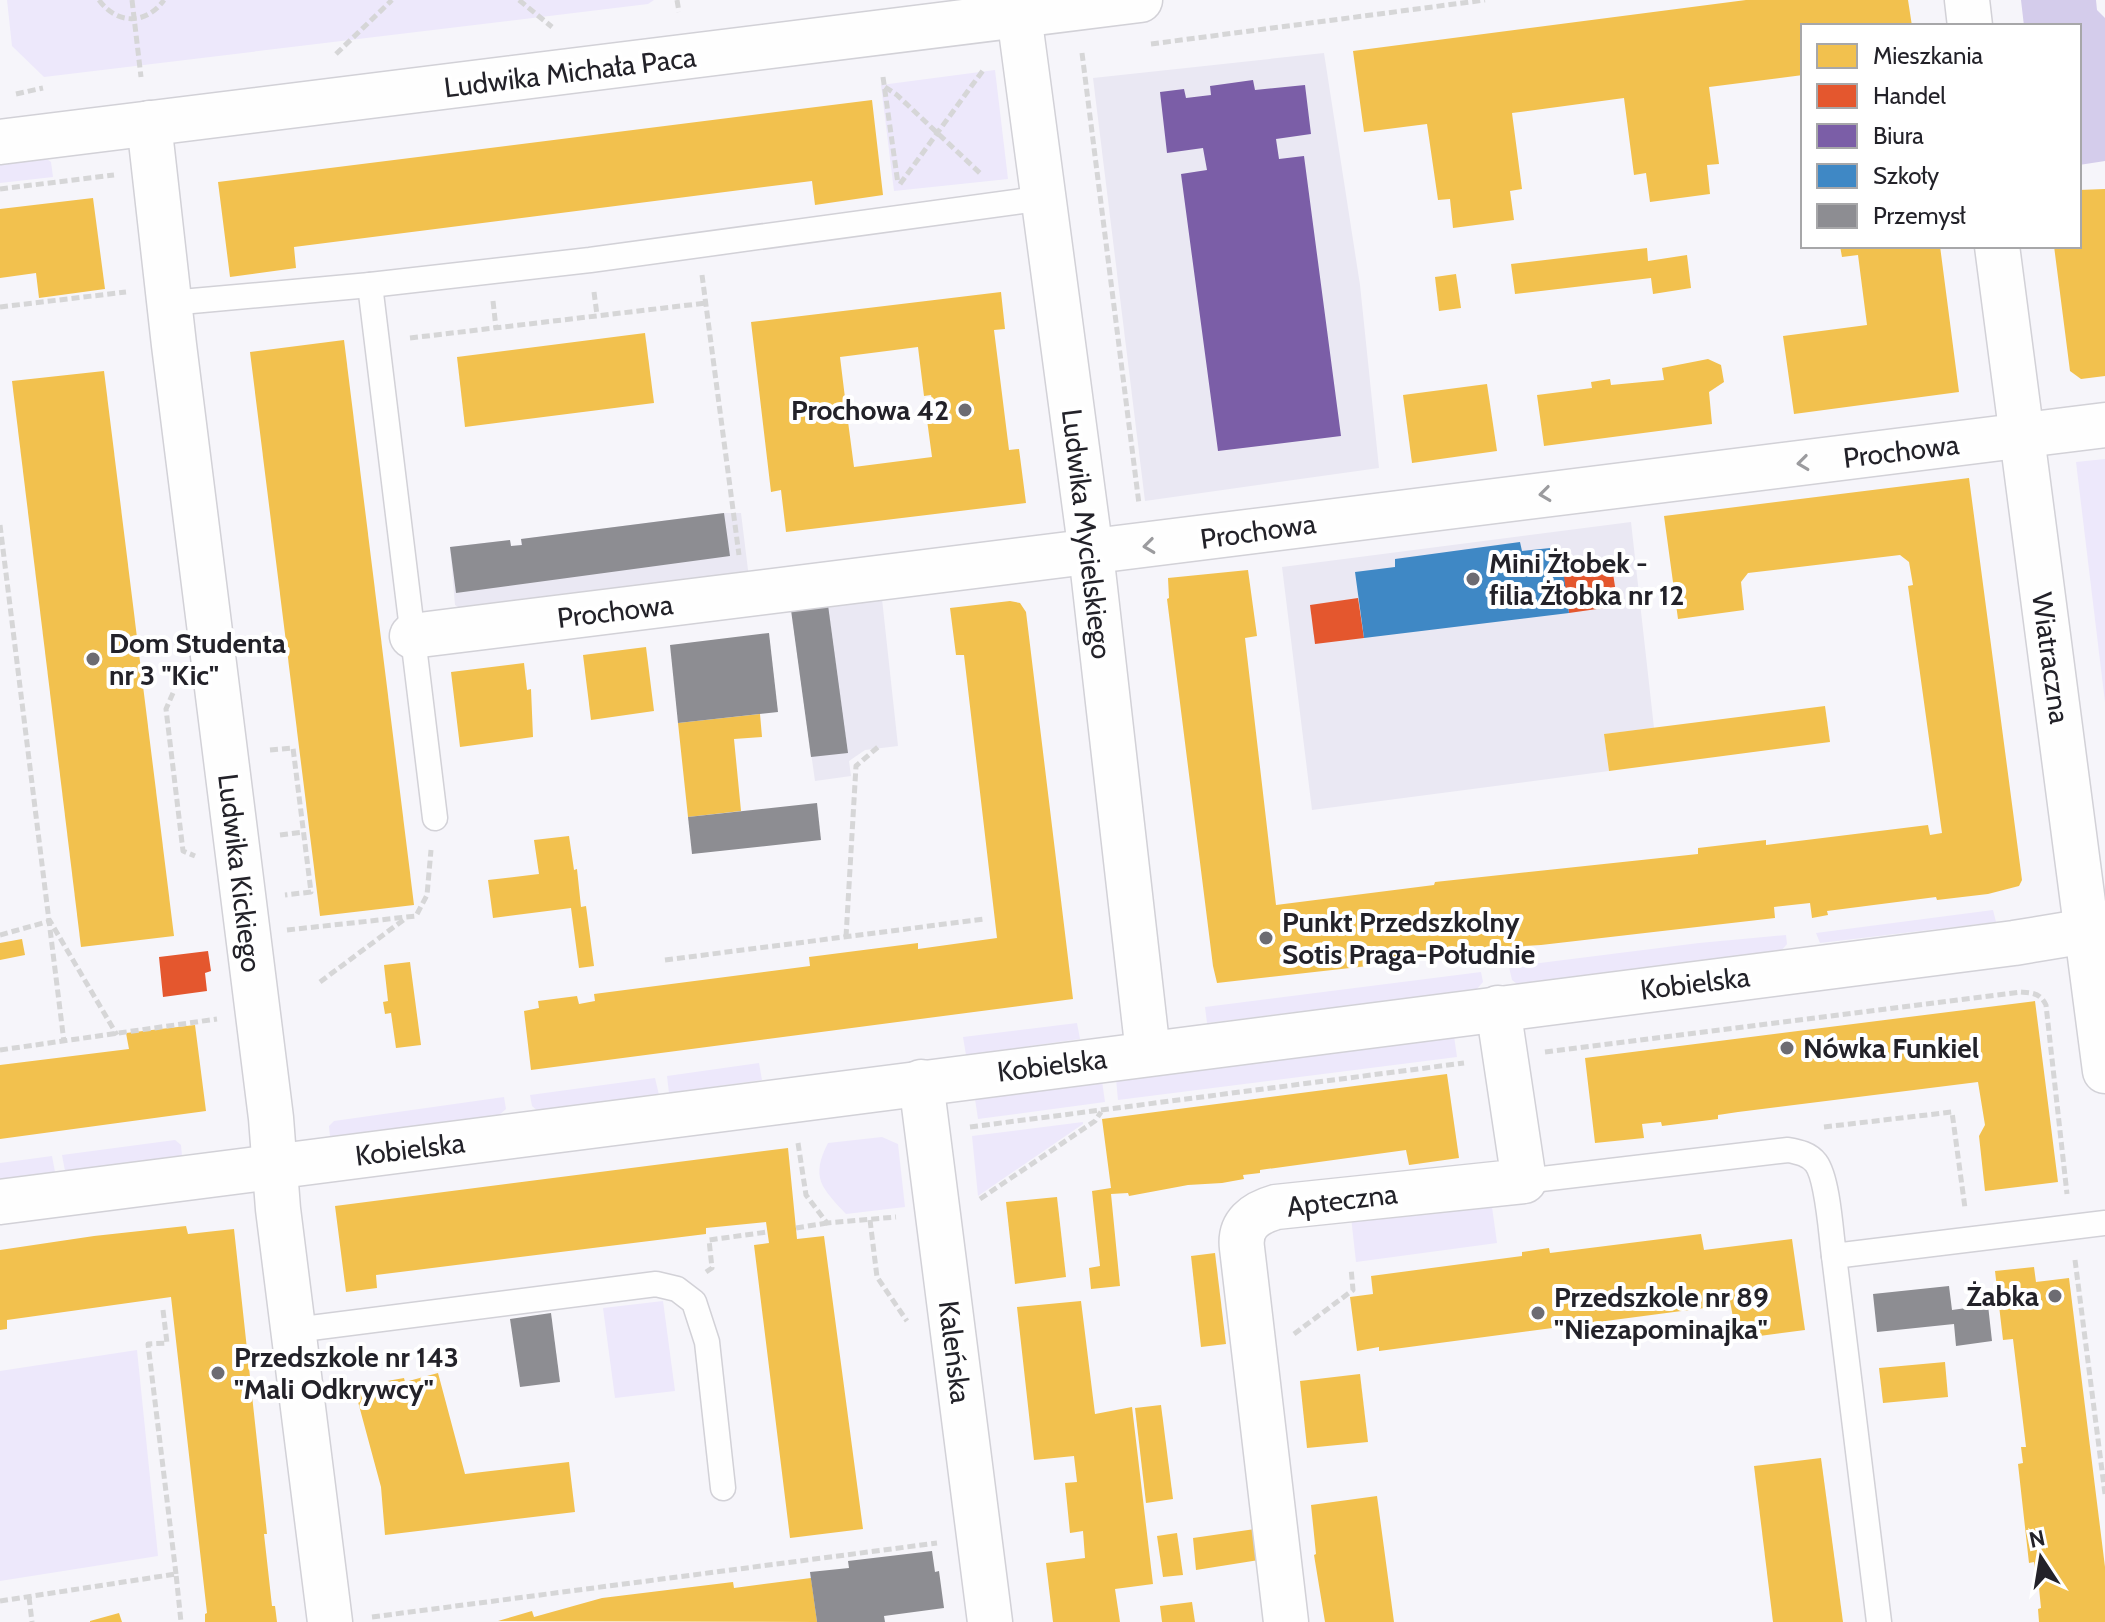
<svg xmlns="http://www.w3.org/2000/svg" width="2105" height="1622" viewBox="0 0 2105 1622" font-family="Cabin,sans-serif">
  <rect width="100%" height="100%" fill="#f6f5fa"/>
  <!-- built -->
  <g fill="#eae8f3">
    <path d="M1324 53 1360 285 1379 468 1145 501 1093 78Z"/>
    <path d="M724 513H741L749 578 463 610 455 605 450 547 510 540 511 546 521 545V539Z"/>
    <path d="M1631 522 1654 728 1604 734 1609 771 1312 810 1282 567Z"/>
    <path d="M882 599 898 746 865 750 849 761 851 776 815 781 791 610Z"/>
  </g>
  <!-- green -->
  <g fill="#ede8fb">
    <path d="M7 0H654L648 4 44 77 12 46Z"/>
    <path d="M995 70 1008 179 894 191 881 85Z"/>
    <path d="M41 155 51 162 53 177 0 183V160Z"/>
    <path d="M2105 459V702L2076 462Z"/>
    <path d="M1993 910 1996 922 1820 943 1816 933Z"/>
    <path d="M1786 935 1787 944 1782 950 1517 984 1512 980 1509 967 1699 943Z"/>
    <path d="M1481 972 1483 982 1476 990 1207 1023 1205 1007Z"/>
    <path d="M1077 1023 1080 1039 966 1055 963 1037Z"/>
    <path d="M1454 1036 1457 1057 1118 1100 1116 1079Z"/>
    <path d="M759 1063 762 1080 669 1093 667 1076Z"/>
    <path d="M655 1078 659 1095 538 1111 532 1106 530 1095Z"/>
    <path d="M1102 1081 1105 1102 978 1119 975 1099Z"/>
    <path d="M504 1097 506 1109 499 1115 330 1137 329 1126 334 1121Z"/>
    <path d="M1083 1122V1124L978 1196 972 1136Z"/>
    <path d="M882 1137 898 1144 905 1207 846 1214C822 1188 810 1178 828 1143Z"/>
    <path d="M175 1140 181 1145 182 1156 65 1171 62 1155Z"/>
    <path d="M52 1156 55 1172 0 1180V1163Z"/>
    <path d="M1485 1198 1492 1207 1497 1243 1356 1262 1350 1208Z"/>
    <path d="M663 1301 675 1391 615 1398 603 1308Z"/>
    <path d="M137 1350 158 1556 0 1581V1371Z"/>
  </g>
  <!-- forest -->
  <path fill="#d4cceb" d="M2021 0H2096L2097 10 2105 18V161L2079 165V26H2024Z"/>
  <!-- homes -->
  <g fill="#f2c14e" fill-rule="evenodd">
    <path d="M1746 0H1908L1912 26H1803V75L1709 87 1719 164 1707 165 1710 194 1650 202 1646 173 1634 175 1624 98 1512 113 1522 189 1510 191 1514 220 1453 228 1450 199 1438 200 1427 124 1364 132 1353 51Z"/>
    <path d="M872 100 883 195 815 205 812 181 294 247 296 268 230 277 218 182Z"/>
    <path d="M2105 189V376L2081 379 2070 371 2054 246H2079V190Z"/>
    <path d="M93 198 105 289 39 298 36 273 0 278V209Z"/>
    <path d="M1840 246H1940L1959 392 1794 414 1783 336 1867 325 1858 255 1842 257Z"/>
    <path d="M1647 248 1648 261 1687 255 1691 288 1653 294 1651 278 1515 294 1511 264Z"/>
    <path d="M1456 274 1461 308 1439 311 1435 277Z"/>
    <path d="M1001 292 1005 329 994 330 1009 450 1019 449 1026 503 786 532 781 490 771 492 751 322ZM918 347 924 396 931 395 933 403 925 405 932 457 854 467 847 414H840L839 406H846L840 357Z"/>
    <path d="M645 333 654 403 465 427 457 357Z"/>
    <path d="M344 340 414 905 320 916 250 352Z"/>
    <path d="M1708 359 1721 365 1724 382 1709 392 1712 424 1544 446 1537 395 1592 388 1591 382 1610 379 1611 385 1664 380 1662 368Z"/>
    <path d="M104 371 174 936 81 947 12 381Z"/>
    <path d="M1487 384 1497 451 1412 463 1403 395Z"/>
    <path d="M1969 478 2022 880 2019 886 1988 894 1937 900 1936 897 1827 911 1828 915 1812 918 1810 903 1774 907 1775 918 1541 945 1495 948 1449 954 1448 957 1217 983 1213 966 1167 599 1169 598 1168 578 1248 570 1257 636 1245 638 1276 905 1434 885 1435 882 1698 854V848L1766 840V845L1928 825 1930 835 1942 833 1908 586 1913 585 1909 562 1900 555 1748 573 1741 582 1744 610 1678 619 1664 516Z"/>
    <path d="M1010 601 1020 603 1026 612 1073 999 531 1070 524 1011 539 1008 538 1001 577 996 579 1004 595 1001 594 994 810 966 809 957 918 943V949L997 938 964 655H956L950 608Z"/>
    <path d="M646 647 654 711 591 720 583 655Z"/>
    <path d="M524 663 527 690 531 689 533 737 460 747 451 672Z"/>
    <path d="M1825 706 1830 742 1609 771 1604 734Z"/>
    <path d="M760 714 762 737 734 739 741 811 688 817 678 723Z"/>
    <path d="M569 836 574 870 577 869 581 907 586 906 594 966 579 968 571 908 493 918 488 880 539 874 534 840Z"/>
    <path d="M22 939 25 955 0 960V943Z"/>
    <path d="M410 962 421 1045 396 1048 391 1013 385 1014 383 1002 388 1001 384 965Z"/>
    <path d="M2035 1001 2058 1182 1985 1191 1979 1136 1985 1125 1978 1082 1738 1112 1718 1115V1119L1662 1126 1661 1122 1642 1124 1644 1138 1595 1143 1585 1058Z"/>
    <path d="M195 1025 206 1111 0 1139V1065L129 1049 126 1033Z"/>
    <path d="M1447 1074 1459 1158 1409 1165 1406 1150 1260 1170V1173L1243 1175 1244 1179 1222 1183 1188 1185 1129 1196 1128 1193 1111 1194 1120 1286 1091 1289 1089 1268 1100 1266 1092 1191 1111 1188 1102 1119Z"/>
    <path d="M788 1148 797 1239 824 1236 863 1529 790 1538 754 1245 769 1243 766 1222 706 1228V1234L376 1275 377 1288 346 1292 335 1206Z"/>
    <path d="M1057 1197 1066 1277 1015 1284 1006 1202Z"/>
    <path d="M186 1226 188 1234 234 1229 267 1534H264L272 1606H275L277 1622H205V1614L207 1613 171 1297 7 1320V1329L0 1330V1250L94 1236Z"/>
    <path d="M1701 1234 1704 1250 1792 1239 1805 1330 1737 1339 1730 1301 1712 1303V1307L1379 1351V1347L1357 1351 1350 1297 1373 1294 1371 1276 1522 1256V1252L1549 1248 1550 1253Z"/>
    <path d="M1215 1253 1226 1344 1201 1347 1191 1256Z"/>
    <path d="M2034 1267 2036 1282 2069 1278 2105 1567V1622H2039L2038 1609 2041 1608 2038 1578H2036L2034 1562 2029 1563 2018 1464 2023 1463 2021 1447H2026L2013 1339 2003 1340 1995 1271Z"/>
    <path d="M1081 1301 1095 1414 1132 1407 1153 1584 1115 1589 1120 1622H1053L1046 1563 1085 1558 1083 1531 1070 1533 1065 1483 1077 1482 1074 1456 1034 1460 1017 1307Z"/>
    <path d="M1945 1362 1948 1397 1883 1403 1879 1368Z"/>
    <path d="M438 1373 465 1474 569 1462 575 1512 385 1535 381 1487 354 1387 404 1378 405 1382Z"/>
    <path d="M1360 1374 1368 1442 1307 1448 1300 1381Z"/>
    <path d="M1161 1405 1173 1499 1146 1503 1135 1408Z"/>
    <path d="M1821 1458 1843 1622H1773L1754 1466Z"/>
    <path d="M1377 1496 1394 1622H1325L1314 1555 1316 1554 1311 1505Z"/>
    <path d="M1255 1529 1259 1560 1196 1570 1193 1538Z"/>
    <path d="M1177 1533 1183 1575 1163 1577 1157 1536Z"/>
    <path d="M811 1578 817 1622 498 1621 532 1611 534 1617 602 1598 733 1582 734 1588Z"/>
    <path d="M1192 1602 1195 1622H1162L1160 1606Z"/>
    <path d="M119 1613 122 1622H90V1621Z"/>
  </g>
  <!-- shops -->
  <g fill="#e4572e">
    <path d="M1612 567 1618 606 1569 613 1563 573Z"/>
    <path d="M1358 598 1364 638 1315 644 1310 605Z"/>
    <path d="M208 951 211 971 205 973 207 991 163 997 159 957Z"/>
  </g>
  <!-- offices -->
  <path fill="#7b5ea7" d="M1253 80 1255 90 1305 85 1311 134 1276 139 1279 159 1304 156 1341 436 1218 451 1181 174 1207 170 1203 148 1167 153 1160 92 1184 89 1186 98 1211 95 1210 86Z"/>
  <!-- schools -->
  <path fill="#3f88c5" d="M1520 542 1522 551 1560 547 1569 613 1364 638 1355 572 1395 567V559Z"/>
  <!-- industry -->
  <g fill="#8d8d92">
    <path d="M724 513 730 556 456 593 450 547 510 540 511 546 522 545 521 539Z"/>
    <path d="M828 605 848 753 811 757 791 610Z"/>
    <path d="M769 633 778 712 678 723 670 645Z"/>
    <path d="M817 803 821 840 692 854 688 817Z"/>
    <path d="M1949 1286 1952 1310 1988 1305 1992 1341 1956 1346 1954 1324 1877 1332 1873 1294Z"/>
    <path d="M551 1313 560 1382 520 1387 510 1319Z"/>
    <path d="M932 1551 935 1572 939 1571 944 1608 884 1616 885 1622H817L810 1572 849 1568 848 1561Z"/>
  </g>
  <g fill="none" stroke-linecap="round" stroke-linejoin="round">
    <!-- service casing -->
    <g stroke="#d2d1d7" stroke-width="27">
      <g id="service">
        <path d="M370 285 435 818"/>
        <path d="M170 303 370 285 590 260 1044 198"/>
        <path d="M1524 1181 1788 1150C1799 1152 1809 1154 1816 1163 1828 1179 1831 1235 1834 1256L2105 1223"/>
        <path d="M1834 1256 1879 1622"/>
        <path d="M295 1330 656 1284 677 1289 694 1302 707 1342 723 1488"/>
      </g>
    </g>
    <!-- minor casing -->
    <g stroke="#d2d1d7" stroke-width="47">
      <g id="minor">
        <path d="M1019 15 1091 553 1148 1053"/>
        <path d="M149 123 174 345 271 1118 278 1209 330 1622"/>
        <path d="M0 142 1140 0"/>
        <path d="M412 636 2105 425"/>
        <path d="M921 1082 990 1622"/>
        <path d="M0 1202 2014 943 2105 928"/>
        <path d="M1286 1622 1242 1248C1239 1224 1255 1213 1276 1207L1524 1181 1498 1008"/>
      </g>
    </g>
    <!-- tertiary casing -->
    <g stroke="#d2d1d7" stroke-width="47">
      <g id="tertiary">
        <path d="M1967 0 1970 26"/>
        <path d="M1997 246 2105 1071"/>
      </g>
    </g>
    <!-- path -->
    <g stroke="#d6d6d7" stroke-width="5" stroke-dasharray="8 4" stroke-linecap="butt">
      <path d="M99 0C117 25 146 25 164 0"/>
      <path d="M132 0 141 77"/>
      <path d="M519 0 552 27"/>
      <path d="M677 0 679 12"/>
      <path d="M1151 44 1485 0"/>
      <path d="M1082 53 1139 504"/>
      <path d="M336 54 392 0"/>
      <path d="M883 77 898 184"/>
      <path d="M885 87 897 95 982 175"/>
      <path d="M16 94 43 88"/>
      <path d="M900 184 984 69"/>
      <path d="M0 189 114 175"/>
      <path d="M702 275 739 555"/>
      <path d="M594 292 597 315"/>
      <path d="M493 301 496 328"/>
      <path d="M0 307 126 292"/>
      <path d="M410 338 706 303"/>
      <path d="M0 525 64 1042"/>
      <path d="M173 693 166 709 183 851 195 856"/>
      <path d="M270 750 293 748 311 892 285 895"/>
      <path d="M280 835 303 832"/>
      <path d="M287 930 416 916 427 895 431 850"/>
      <path d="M0 935 50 921 117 1035"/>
      <path d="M846 937 856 766 878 747"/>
      <path d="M665 960 984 919"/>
      <path d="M320 982 406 918"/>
      <path d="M2021 992C2033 993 2040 993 2046 1005L2067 1194"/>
      <path d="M0 1050 217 1019"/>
      <path d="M1545 1052 2021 992"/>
      <path d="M970 1127 1464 1063"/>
      <path d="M1824 1127 1952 1112 1965 1208"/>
      <path d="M798 1143 806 1195 827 1223 896 1217"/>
      <path d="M980 1199 1095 1121 1101 1112"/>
      <path d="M870 1220 877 1277 907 1321"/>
      <path d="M796 1228 827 1223"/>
      <path d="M2075 1260 2105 1494"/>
      <path d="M706 1272 712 1268 709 1240 767 1232"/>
      <path d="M163 1310 167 1343 148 1344 176 1574"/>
      <path d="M1294 1334 1353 1290 1351 1268"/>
      <path d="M29 1597 32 1622"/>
      <path d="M0 1601 176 1574 181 1622"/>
      <path d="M372 1617 937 1543"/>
    </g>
    <!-- service -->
    <use href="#service" stroke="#fefefe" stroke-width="24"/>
    <!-- minor -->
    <use href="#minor" stroke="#fefefe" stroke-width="44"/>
    <!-- tertiary -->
    <use href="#tertiary" stroke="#fefefe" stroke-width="44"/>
  </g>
  <!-- one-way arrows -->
  <defs><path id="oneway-chevron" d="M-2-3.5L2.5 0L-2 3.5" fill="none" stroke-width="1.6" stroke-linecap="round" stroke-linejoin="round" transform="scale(2)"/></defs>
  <g stroke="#9b9b9e">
    <use href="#oneway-chevron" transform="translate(1803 463) rotate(173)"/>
    <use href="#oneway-chevron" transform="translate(1545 494) rotate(173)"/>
    <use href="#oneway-chevron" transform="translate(1149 546) rotate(173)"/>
  </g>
  <!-- markers -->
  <g fill="#6d6c72" stroke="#fff" stroke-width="3">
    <circle cx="965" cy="410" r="8"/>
    <circle cx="1473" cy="579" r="8"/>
    <circle cx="93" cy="659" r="8"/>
    <circle cx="1266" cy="938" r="8"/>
    <circle cx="1787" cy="1048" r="8"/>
    <circle cx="2055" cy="1296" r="8"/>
    <circle cx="1538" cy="1313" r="8"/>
    <circle cx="218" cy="1373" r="8"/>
  </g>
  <g text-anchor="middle" stroke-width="8" stroke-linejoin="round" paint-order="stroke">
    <!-- street labels -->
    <g font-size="28" fill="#232229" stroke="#fff">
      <text transform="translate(570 72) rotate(-7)" y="10">Ludwika Michała Paca</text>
      <text transform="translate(1901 451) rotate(-7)" y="10">Prochowa</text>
      <text transform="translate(1258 531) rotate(-8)" y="10">Prochowa</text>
      <text transform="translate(1087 534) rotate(83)" y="10">Ludwika Mycielskiego</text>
      <text transform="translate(615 611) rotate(-7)" y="10">Prochowa</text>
      <text transform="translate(2051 658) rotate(82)" y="10">Wiatraczna</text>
      <text transform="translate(240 873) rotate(83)" y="10">Ludwika Kickiego</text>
      <text transform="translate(1695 983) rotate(-7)" y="10">Kobielska</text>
      <text transform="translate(1052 1065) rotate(-7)" y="10">Kobielska</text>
      <text transform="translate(410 1149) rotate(-7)" y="10">Kobielska</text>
      <text transform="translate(1342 1200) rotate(-7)" y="10">Apteczna</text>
      <text transform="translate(955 1352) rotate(83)" y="10">Kaleńska</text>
    </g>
    <!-- poi labels -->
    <g font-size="28" font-weight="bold" fill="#232229" stroke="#fff" text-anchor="start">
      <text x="949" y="420" text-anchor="end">Prochowa 42</text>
      <text x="1489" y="573">Mini Żłobek -<tspan x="1489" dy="32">filia Żłobka nr 12</tspan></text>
      <text x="109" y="653">Dom Studenta<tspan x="109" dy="32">nr 3 "Kic"</tspan></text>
      <text x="1282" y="932">Punkt Przedszkolny<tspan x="1282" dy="32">Sotis Praga-Południe</tspan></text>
      <text x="1803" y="1058">Nówka Funkiel</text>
      <text x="2039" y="1306" text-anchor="end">Żabka</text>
      <text x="1554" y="1307">Przedszkole nr 89<tspan x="1554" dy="32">"Niezapominajka"</tspan></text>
      <text x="234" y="1367">Przedszkole nr 143<tspan x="234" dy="32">"Mali Odkrywcy"</tspan></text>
    </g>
  </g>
  <!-- legend -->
  <rect x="1801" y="24" width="280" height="224" fill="#ffffff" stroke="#a7a7a9" stroke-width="2"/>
  <rect x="1817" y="44" width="40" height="24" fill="#f2c14e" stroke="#a7a7a9" stroke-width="2"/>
  <text x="1873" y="64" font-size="24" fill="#232229">Mieszkania</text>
  <rect x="1817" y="84" width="40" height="24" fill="#e4572e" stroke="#a7a7a9" stroke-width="2"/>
  <text x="1873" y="104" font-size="24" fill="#232229">Handel</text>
  <rect x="1817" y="124" width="40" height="24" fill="#7b5ea7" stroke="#a7a7a9" stroke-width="2"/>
  <text x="1873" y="144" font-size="24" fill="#232229">Biura</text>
  <rect x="1817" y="164" width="40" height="24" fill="#3f88c5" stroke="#a7a7a9" stroke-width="2"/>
  <text x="1873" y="184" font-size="24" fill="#232229">Szkoły</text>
  <rect x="1817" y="204" width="40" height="24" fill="#8d8d92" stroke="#a7a7a9" stroke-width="2"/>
  <text x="1873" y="224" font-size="24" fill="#232229">Przemysł</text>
  <!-- north arrow -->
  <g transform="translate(2041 1558) rotate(348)" stroke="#ffffff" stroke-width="6" paint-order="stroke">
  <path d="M0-6L14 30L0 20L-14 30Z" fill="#232229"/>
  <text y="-12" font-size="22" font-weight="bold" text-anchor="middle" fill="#232229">N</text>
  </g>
</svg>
